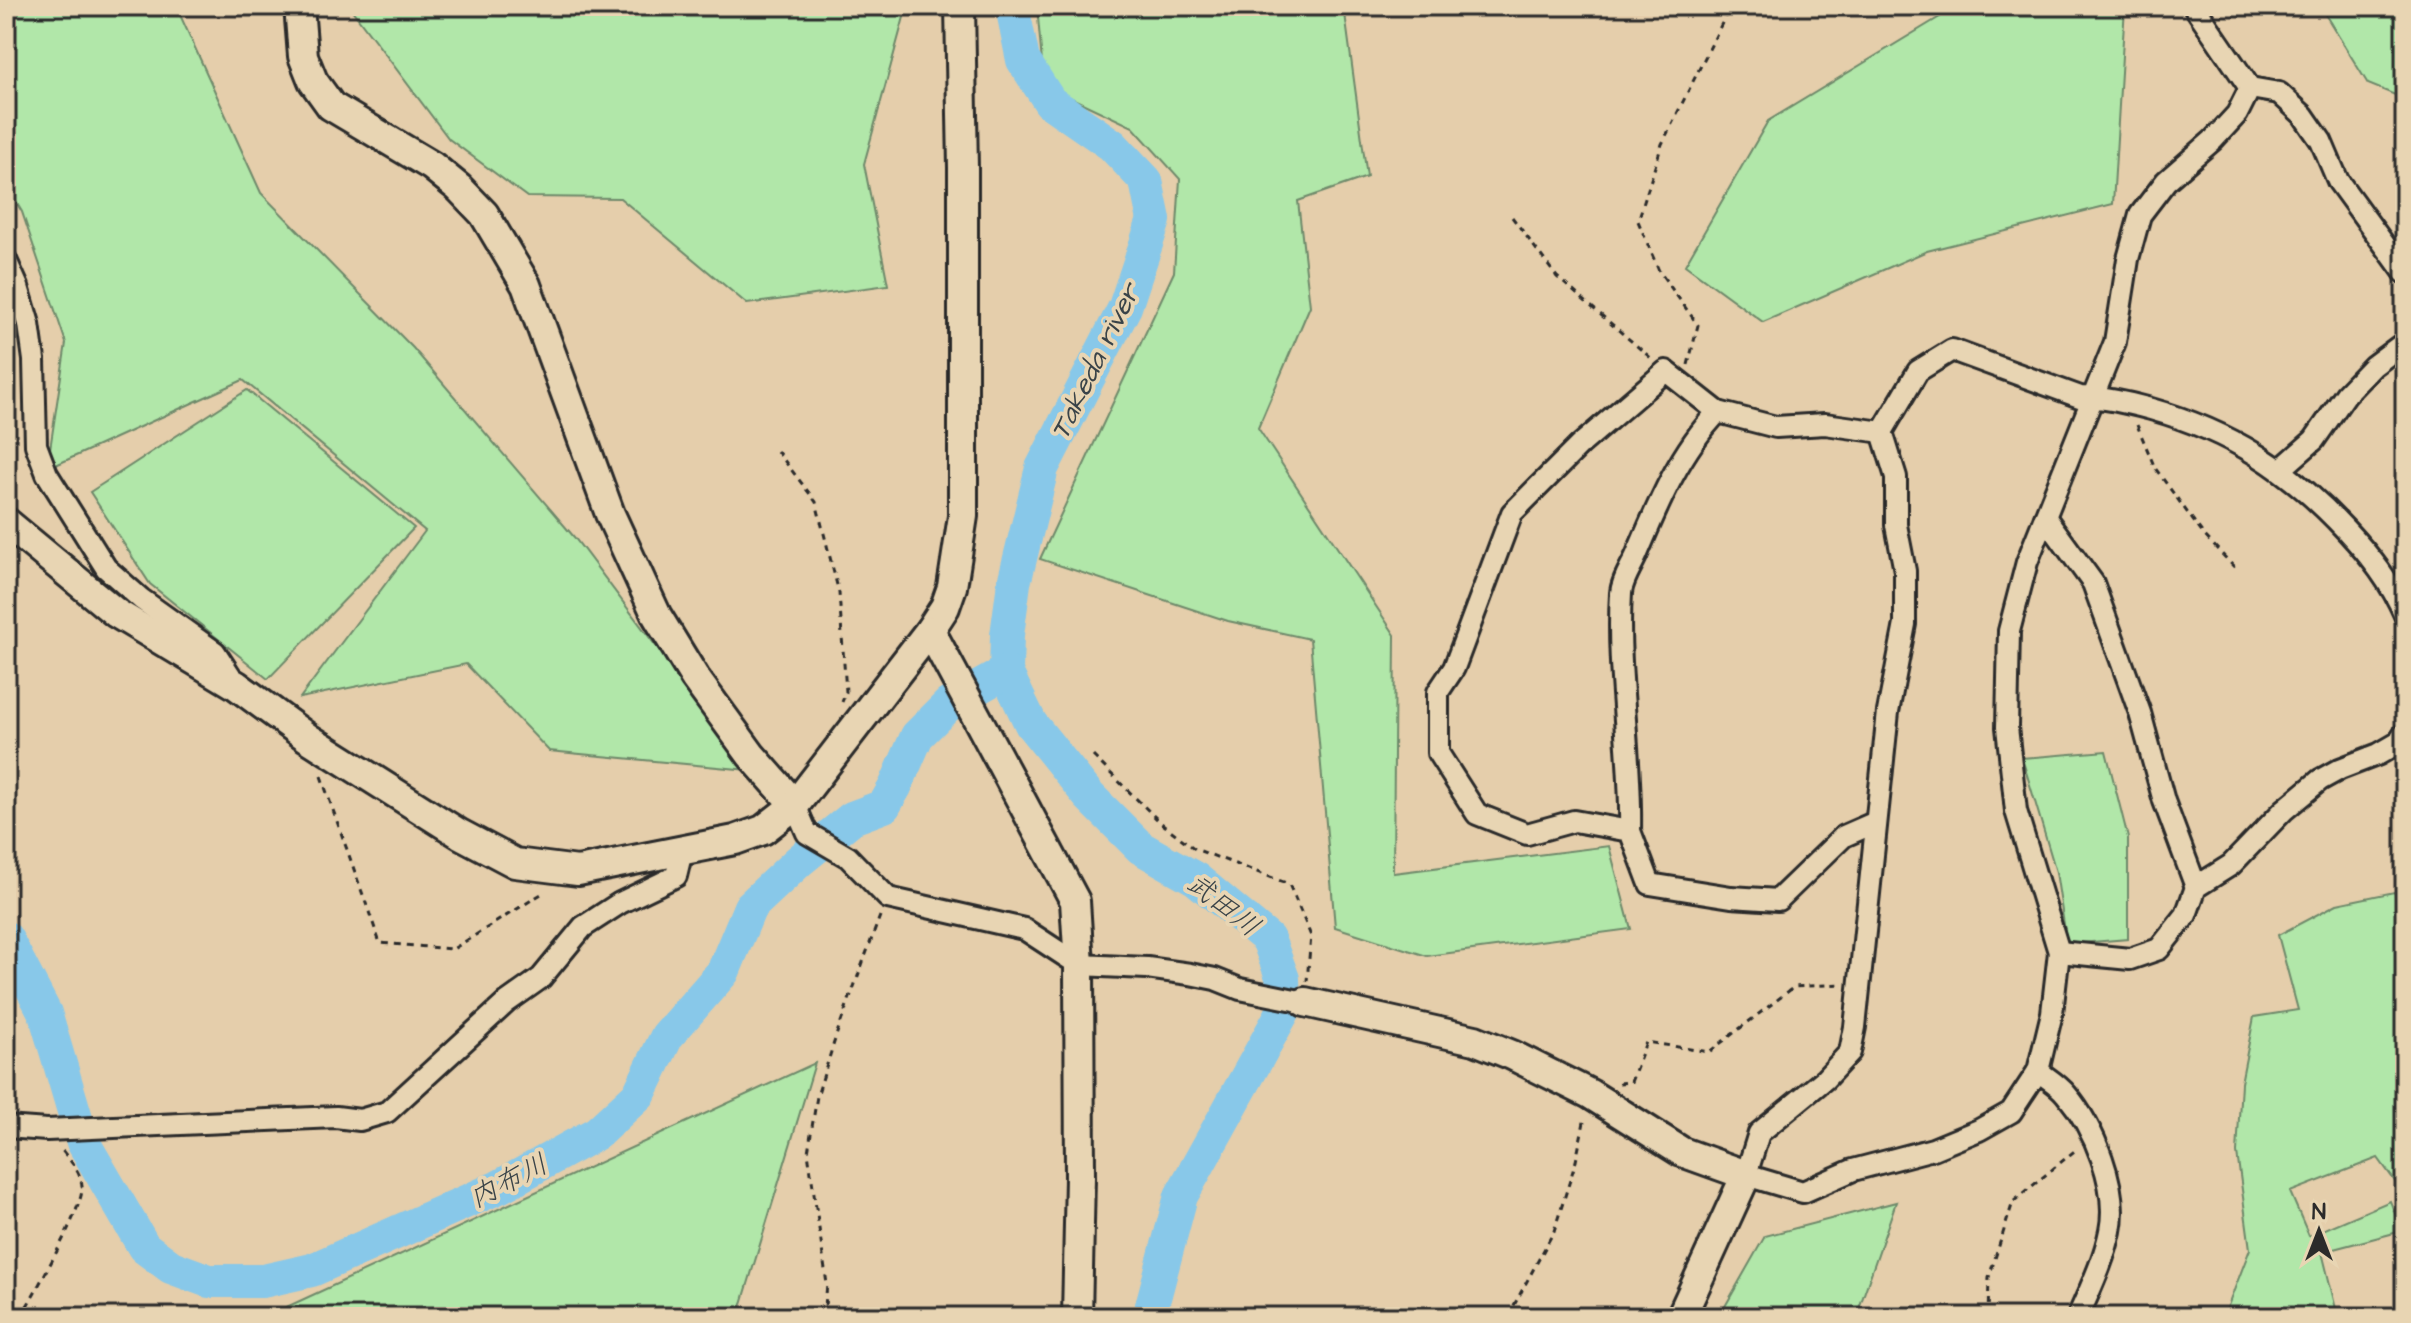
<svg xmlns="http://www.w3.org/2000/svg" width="2411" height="1323" viewBox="0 0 2411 1323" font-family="'Architects Daughter','Klee One',sans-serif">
  <rect width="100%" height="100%" fill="#e5ceab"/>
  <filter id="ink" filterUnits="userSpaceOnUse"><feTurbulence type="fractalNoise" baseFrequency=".0125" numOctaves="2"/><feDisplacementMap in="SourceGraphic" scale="16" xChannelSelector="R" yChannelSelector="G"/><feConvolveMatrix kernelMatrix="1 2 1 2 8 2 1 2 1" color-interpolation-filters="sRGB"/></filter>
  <g filter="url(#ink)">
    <!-- green -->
    <g fill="#b1e7a9" stroke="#6e896a" stroke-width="2">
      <path d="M6 6H176L261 193 413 348 574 537 749 770 549 751 466 664 300 698 425 531 243 380 47 469 66 343 22 212 6 185Z"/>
      <path d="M349 6H907L864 164 888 285 747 304 620 198 527 197 449 139Z"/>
      <path d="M1037 6H1344L1367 177 1298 201 1310 306 1258 428 1395 635 1393 873 1609 846 1631 929 1427 956 1335 927 1310 639 1228 621 1040 559 1174 272 1180 179 1133 127 1044 85Z"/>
      <path d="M1958 6H2125L2113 204 1927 251 1763 322 1685 265 1768 121Z"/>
      <path d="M2320 6H2405V99L2368 84Z"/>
      <path d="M247 390 414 528 268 679 150 584 90 492Z"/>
      <path d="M2106 751 2128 838V939L2067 944 2056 872 2022 758Z"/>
      <path d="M2394 892 2405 910V1195L2378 1158 2290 1192 2309 1236 2390 1201 2402 1231 2322 1252 2338 1317H2211L2226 1311 2250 1249 2237 1153 2241 1083 2254 1017 2298 1010 2278 935 2337 904Z"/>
      <path d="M815 1063 738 1317H265Z"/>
      <path d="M1896 1202 1856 1317H1719L1765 1236Z"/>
    </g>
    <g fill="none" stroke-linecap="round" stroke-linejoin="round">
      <!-- river -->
      <g stroke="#88c8e9" stroke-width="34">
        <path d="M1012 6 1023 60 1050 102 1112 145 1146 181 1154 220 1125 307 1042 468 1014 583 1007 635 1006 672 1031 724 1089 796 1141 848 1196 879 1268 939 1283 979 1284 1010 1181 1196 1149 1317"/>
        <path d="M6 938 45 1013 83 1142 144 1247 171 1267 209 1281H263L312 1270 499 1187 597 1133 639 1094 667 1036 723 972 750 907 799 861 852 818 884 806 895 787 917 736 949 704 1006 672"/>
      </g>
      <!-- street casing -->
      <g stroke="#2b2b2b" stroke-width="26">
        <g id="street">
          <path d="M2194 6 2250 88 2279 93 2303 115 2321 141 2338 181 2405 273"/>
          <path d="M2250 88 2237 114 2213 140 2166 181 2140 215 2128 259 2115 342 2027 562 2009 631 2007 727 2016 811 2059 952 2052 1013 2038 1071 2011 1112 1979 1130 1933 1149 1853 1170 1803 1192 1746 1175 1759 1133 1825 1079 1850 1052 1855 1027 1888 712 1905 624V571L1896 525V477L1882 432 1918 371 1952 350 2080 397C2104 397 2128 403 2151 409 2232 432 2289 469 2346 530 2370 556 2391 582 2405 615"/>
          <path d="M6 260 18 287 29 324 34 360 36 445 47 474 106 568 141 599 215 652 234 681"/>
          <path d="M2280 470 2314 440 2346 394 2373 366 2405 342"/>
          <path d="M2045 517 2093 583 2140 713 2164 801 2196 887"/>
          <path d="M795 805 807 833 848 857 888 898 1024 929 1079 965 1147 968 1190 974 1215 979 1240 989 1305 1002"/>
          <path d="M1876 822 1844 836 1778 900 1731 897 1650 884 1630 831 1574 821 1527 834 1477 814 1438 753V692L1454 668 1512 513 1580 445 1666 371 1718 412 1776 427 1825 424 1882 432"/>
          <path d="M1630 831C1632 752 1616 672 1621 593 1622 580 1632 566 1637 554 1658 504 1680 451 1718 412"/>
          <path d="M2059 952 2130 959 2159 949 2186 915 2196 887 2231 865 2284 810 2320 780 2340 769 2379 754 2398 743 2405 733"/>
          <path d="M2038 1071C2047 1078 2059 1085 2066 1094 2094 1127 2119 1188 2110 1231 2104 1261 2090 1289 2078 1317"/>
          <path d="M6 1127 47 1130 336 1117 360 1120 387 1112 507 1002 541 978 583 927 620 903 676 876 682 851"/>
        </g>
      </g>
      <!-- secondary casing -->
      <g stroke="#2b2b2b" stroke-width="34">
        <g id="secondary">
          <path d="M299 6 303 56 313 81 331 106 432 166 459 188 484 214 526 285 610 514 657 616 695 678 751 755 795 805"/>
          <path d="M6 522 116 613 236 685 308 738 460 834 515 863 578 871 735 840 763 830 795 805 930 630 945 607 952 587 963 516V168L960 6"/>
          <path d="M930 630 1075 901 1079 965 1080 1177 1077 1317"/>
          <path d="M1305 1002 1475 1040 1512 1055 1590 1094 1682 1152 1746 1175 1681 1317"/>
        </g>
      </g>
      <!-- path -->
      <g stroke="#2b2b2b" stroke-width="3" stroke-dasharray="6 6" stroke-linecap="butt">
        <path d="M1512 217 1557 277 1652 359"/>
        <path d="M1688 365 1698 325 1659 271 1638 221 1662 144 1725 17 1722 6"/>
        <path d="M2137 425 2155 468 2203 534 2235 568"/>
        <path d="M777 451 816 502 839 593 846 692 842 702"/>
        <path d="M1093 756 1160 822 1195 849 1289 884 1311 936 1307 981"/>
        <path d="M321 776 380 943 453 949 546 891"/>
        <path d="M1619 1083 1631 1082 1646 1042 1709 1052 1794 987 1841 984"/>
        <path d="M21 1317C34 1293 84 1208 82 1187 81 1171 70 1161 61 1149"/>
        <path d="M824 1317 827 1284 808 1152 817 1096 837 1033 880 916"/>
        <path d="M1511 1317 1512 1309 1554 1231 1576 1161 1585 1117"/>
        <path d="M1988 1317 1989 1277 2013 1202 2078 1148"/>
      </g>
      <!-- street -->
      <use href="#street" stroke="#e8d5b3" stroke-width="20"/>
      <!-- secondary -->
      <use href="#secondary" stroke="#e8d5b3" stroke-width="28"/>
    </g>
  </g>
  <g text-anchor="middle" stroke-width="8" stroke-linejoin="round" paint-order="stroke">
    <!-- water labels -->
    <g font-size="28" font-style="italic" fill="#394348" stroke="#e8d5b3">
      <text transform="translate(1094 361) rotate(-64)" y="10">Takeda river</text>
      <text transform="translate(1224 904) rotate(38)" y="10">武田川</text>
      <text transform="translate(508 1180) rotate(-27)" y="10">内布川</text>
    </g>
  </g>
  <!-- margin -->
  <rect width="2411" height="1323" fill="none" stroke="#e8d5b3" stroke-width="32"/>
  <rect x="16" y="16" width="2379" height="1291" fill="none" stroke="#2b2b2b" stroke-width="3" filter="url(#ink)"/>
  <!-- north arrow -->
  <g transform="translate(2319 1231)" stroke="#e8d5b3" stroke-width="6" paint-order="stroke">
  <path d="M0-6L14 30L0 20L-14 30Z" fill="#2b2b2b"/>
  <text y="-12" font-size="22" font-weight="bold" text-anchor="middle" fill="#2b2b2b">N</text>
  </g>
</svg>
